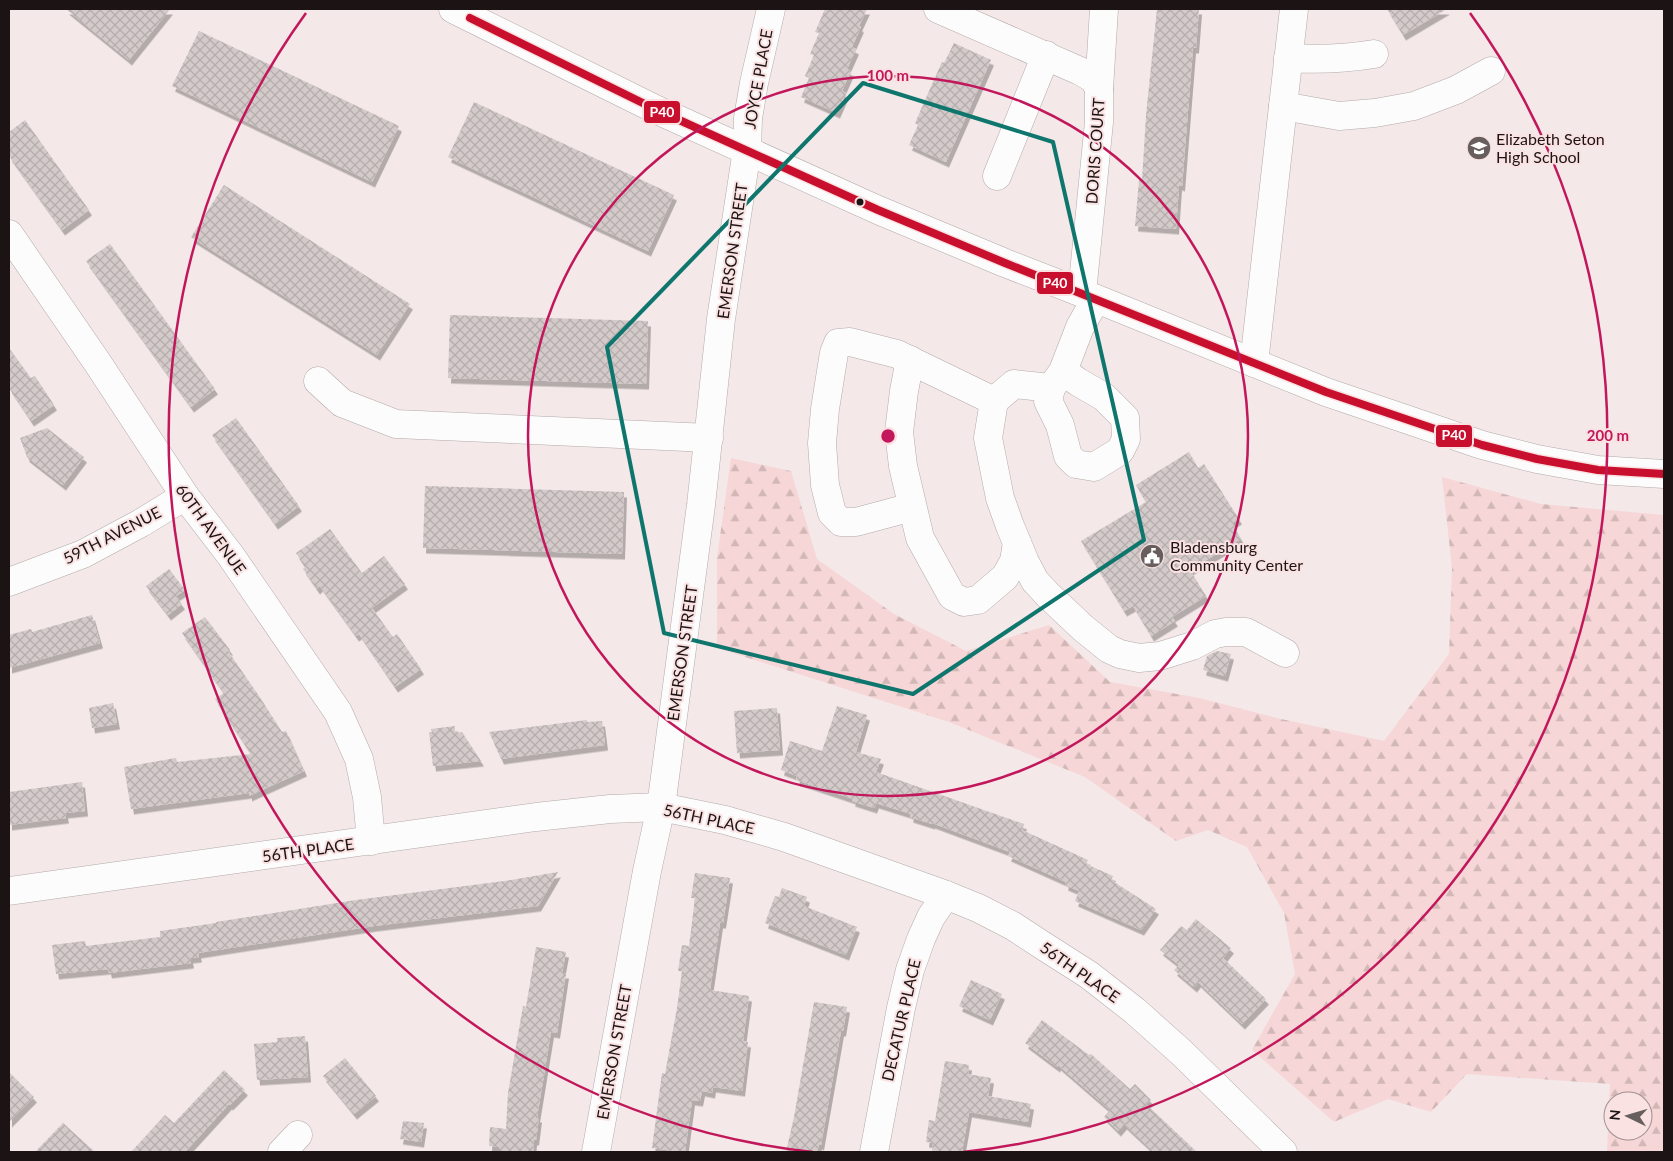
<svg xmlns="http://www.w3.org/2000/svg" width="1673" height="1161" viewBox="0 0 1673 1161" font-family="Lato,sans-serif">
  <defs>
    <pattern id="forest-firs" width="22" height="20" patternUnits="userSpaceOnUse" patternTransform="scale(1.25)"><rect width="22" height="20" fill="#f6d6d6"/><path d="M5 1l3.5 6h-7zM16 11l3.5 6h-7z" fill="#d2b7b7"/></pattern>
    <pattern id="building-cross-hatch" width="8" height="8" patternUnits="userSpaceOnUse" patternTransform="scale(1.25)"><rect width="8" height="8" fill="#d4caca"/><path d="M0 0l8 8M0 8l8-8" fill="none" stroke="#b5adad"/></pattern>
    <filter id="shadow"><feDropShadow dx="3" dy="5.5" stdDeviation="0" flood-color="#0004"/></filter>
  </defs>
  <rect width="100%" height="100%" fill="#f4e8e8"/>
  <!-- forest -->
  <path fill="url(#forest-firs)" fill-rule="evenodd" d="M731 458 791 471 817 559 894 614 966 651 1049 625 1110 682 1199 698 1281 719 1384 741 1449 654 1452 568 1442 477 1541 504 1664 515V1152H1607L1610 1084 1467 1074 1431 1112 1388 1099 1334 1122 1252 1050 1295 974 1284 913 1247 847 1208 830 1176 841 1085 777 949 722 717 648V558ZM1613 1101H1643V1131H1613Z"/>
  <!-- building -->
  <g fill="url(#building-cross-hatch)" filter="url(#shadow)">
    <path d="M66 9H170L129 60Z"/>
    <path d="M825 9H867L859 26 861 27 852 47 856 49 847 69 851 71 842 91 846 93 837 113 801 97 809 78 805 76 814 55 810 54 819 33 815 32Z"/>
    <path d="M1157 9H1199L1196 48H1193L1182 186 1179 185 1176 229 1135 226 1139 180 1142 181 1146 115Z"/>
    <path d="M1387 9H1447L1403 35Z"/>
    <path d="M199 31 399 126 372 182 172 86Z"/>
    <path d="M954 43 991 60 946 162 909 145 918 125 915 123 933 82 942 62 944 63Z"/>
    <path d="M474 102 674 195 648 251 448 157Z"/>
    <path d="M25 120 89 210 62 230 9 156V132Z"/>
    <path d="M224 185 410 304 377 355 191 237Z"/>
    <path d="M110 244 215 389 191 407 86 261Z"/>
    <path d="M450 315 648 321 646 384 448 378Z"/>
    <path d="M9 348 31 378 35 376 54 405 31 421 9 388Z"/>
    <path d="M236 418 299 506 275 524 212 435Z"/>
    <path d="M47 428 84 457 63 485 27 457 20 438Z"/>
    <path d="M1189 452 1198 468 1204 464 1239 519 1232 523 1241 539 1190 570 1206 596 1172 617 1175 621 1151 636 1133 606 1124 611 1081 541 1146 502 1136 485Z"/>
    <path d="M425 486 624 492 622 554 423 548Z"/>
    <path d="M330 529 362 573 384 556 405 584 372 608 393 637 397 634 421 669 395 687 359 634 356 636 320 586 317 589 303 569 305 567 296 553Z"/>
    <path d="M169 569 185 590 176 596 182 604 168 615 146 586Z"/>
    <path d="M92 615 100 643 9 668V635L31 629 32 632Z"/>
    <path d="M205 617 230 650 228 651 259 696 282 732 286 731 304 771 249 796V793L131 809 124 767 176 758 177 762 251 754 215 699 224 693 182 633Z"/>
    <path d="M1217 651 1231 654 1225 676 1203 670 1207 656Z"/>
    <path d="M113 703 117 724 92 728 89 708Z"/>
    <path d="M837 706 867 715 856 752 881 759 876 772 1024 824 1022 830 1088 860 1086 864 1113 876 1111 880 1156 909 1141 930 1075 901 1079 891 1065 885 1066 882 1008 856 1010 852 932 823V824L910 817 911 814 876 803 874 808 852 801 853 799 796 780 797 776 781 770 790 741 822 751Z"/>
    <path d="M777 708 780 750 737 753 734 711Z"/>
    <path d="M587 720V722L602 721 605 745 501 759 489 732Z"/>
    <path d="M455 726V733L462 732 481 761 433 766 429 732H432L431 729Z"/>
    <path d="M82 782 85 811 65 813 66 818 9 825V792Z"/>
    <path d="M558 872 538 906 374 926 198 953 199 957 190 958 191 963 109 973 108 969 56 974 52 945 85 941 86 946 160 937V931L216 923V922L356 900 511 880Z"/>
    <path d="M695 873 730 878 723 923H720L710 990 749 996 743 1041 748 1042 742 1091 713 1087 712 1093 702 1091 700 1101 692 1100 685 1152H681L652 1148 662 1073 665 1074 677 1008 682 971H678L682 945 689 946 695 898H691Z"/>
    <path d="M782 888 807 897 804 906 857 927 846 955 765 923 775 896 779 897Z"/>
    <path d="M1196 919 1231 948 1223 958 1266 999 1242 1024 1198 982 1194 987 1174 970 1179 965 1160 950 1181 926 1187 930Z"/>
    <path d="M536 947 566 952 562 973H566L557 1033 551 1032 537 1117H539L536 1140H534L533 1152 499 1151V1147L489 1146 490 1127 506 1129 508 1093 523 1006 526 1007Z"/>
    <path d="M971 980 1002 994 990 1020 959 1006Z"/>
    <path d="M814 1002 847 1007 843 1031H841L821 1145 819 1144 817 1152H786L794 1117Z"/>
    <path d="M1042 1020 1089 1055 1091 1054 1130 1089 1135 1084 1151 1100 1146 1104 1197 1152H1154L1124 1124 1118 1131 1104 1117 1110 1110 1058 1065 1057 1067 1025 1043Z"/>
    <path d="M305 1036 308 1077 257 1080 254 1044 277 1042V1038Z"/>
    <path d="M345 1058 376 1096 354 1114 323 1076Z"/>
    <path d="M945 1061 969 1065 968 1074 991 1078 988 1096 1031 1104 1028 1122 969 1112 962 1152H932L933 1143 926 1142 929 1120 935 1121Z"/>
    <path d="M224 1070 245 1090 230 1105 229 1104 185 1152H131L165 1115 174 1123Z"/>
    <path d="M9 1072 34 1097 9 1122Z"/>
    <path d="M403 1121 424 1123 421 1142 400 1139Z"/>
    <path d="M63 1123 95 1152H35Z"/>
  </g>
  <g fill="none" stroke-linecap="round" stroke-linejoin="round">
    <!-- minor casing -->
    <g stroke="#b3aaaa" stroke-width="29">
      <g id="minor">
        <path d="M453 9 657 110 878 210 1005 263 1082 293 1326 392 1482 445 1537 459 1598 470 1664 474"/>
        <path d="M938 9 1080 71 1094 79 1099 89"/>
        <path d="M1288 58C1319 60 1344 59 1374 54"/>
        <path d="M1283 106 1339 116 1375 113 1414 106 1456 90 1491 71"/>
        <path d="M997 176 1046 55"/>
        <path d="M9 234 97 362 185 496 231 556 338 712 359 759 367 797 371 841"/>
        <path d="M1082 293 1099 122V89L1104 9"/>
        <path d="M910 360 904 391 899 432 903 466 920 538 952 596 964 602 978 600 1005 577 1014 561 1017 543"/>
        <path d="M1254 363 1294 9"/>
        <path d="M1063 371 1078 382 1104 397 1125 418 1126 439 1120 451 1094 467 1076 464 1068 456 1060 425 1048 401 1051 388 1063 371 1080 327 1096 299"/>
        <path d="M318 381 342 403 396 424 709 438"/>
        <path d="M1051 388 1014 384 994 401 988 438 1000 498 1010 526 1025 562 1035 581 1048 595 1083 628 1109 649 1120 654 1139 658 1160 656 1192 646 1215 634 1226 632H1246L1285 653"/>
        <path d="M912 507 856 522H841L832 513 825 485 822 443 825 409 834 353 838 343 850 342 897 354 994 401"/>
        <path d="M9 582 83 554 141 523 185 496"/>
        <path d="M9 891 536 817 610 809 661 807 725 820 784 837 946 895 978 908 1013 926 1042 945 1089 975 1135 1011 1182 1053 1283 1152"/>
        <path d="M282 1152 298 1135"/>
        <path d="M596 1152 647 871 661 807 701 505 721 319 747 150 748 118 754 83 771 9"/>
        <path d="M874 1152 901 1008 910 970 921 939 931 917 946 895"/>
      </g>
    </g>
    <!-- minor -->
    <use href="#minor" stroke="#fdfcfc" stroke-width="28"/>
    <!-- bus-1 casing -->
    <g stroke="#fae2e2" stroke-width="11">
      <path id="bus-1" d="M470 18 657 110 878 210 1005 263 1326 392 1482 445 1537 459 1598 470 1664 474"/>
    </g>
    <!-- bus-1 -->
    <use href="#bus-1" stroke="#c8102e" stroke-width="8"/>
  </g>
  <!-- marked area -->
  <path fill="none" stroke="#0f766e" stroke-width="4" stroke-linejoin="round" d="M863 83 1053 142 1144 540 913 694 664 633 607 347Z"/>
  <!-- distance rings -->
  <g fill="none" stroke="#c2185b" stroke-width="2.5">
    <circle cx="888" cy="436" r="360"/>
    <path d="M813 1152A720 720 0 0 1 306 13M1470 13A720 720 0 0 1 963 1152"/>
  </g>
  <!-- icons -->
  <defs>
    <g id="school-disc" transform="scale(1.25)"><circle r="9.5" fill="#685e5e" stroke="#fae2e2"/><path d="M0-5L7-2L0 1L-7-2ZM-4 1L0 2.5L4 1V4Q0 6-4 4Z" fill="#fff"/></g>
    <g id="civic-disc" transform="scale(1.25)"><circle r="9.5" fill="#685e5e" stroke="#fae2e2"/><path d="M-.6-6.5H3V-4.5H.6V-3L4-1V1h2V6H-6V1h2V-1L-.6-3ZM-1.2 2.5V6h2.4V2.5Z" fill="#fff"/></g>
  </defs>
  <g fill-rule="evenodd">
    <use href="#school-disc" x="1479" y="148"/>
    <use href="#civic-disc" x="1152" y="556"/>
  </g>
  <!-- markers -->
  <circle fill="#1c1414" stroke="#fae2e2" stroke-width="2" cx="860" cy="202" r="4.5"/>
  <g text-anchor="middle" stroke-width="4" stroke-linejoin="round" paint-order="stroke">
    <!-- street labels -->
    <g font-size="16" fill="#1c1414" stroke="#fae2e2">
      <text transform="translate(758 79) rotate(-80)" y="6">JOYCE PLACE</text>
      <text transform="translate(1095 151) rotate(-86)" y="6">DORIS COURT</text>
      <text transform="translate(732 251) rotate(-82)" y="6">EMERSON STREET</text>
      <text transform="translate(211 529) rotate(54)" y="6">60TH AVENUE</text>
      <text transform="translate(112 535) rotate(-27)" y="6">59TH AVENUE</text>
      <text transform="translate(682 653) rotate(-82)" y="6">EMERSON STREET</text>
      <text transform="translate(709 819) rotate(12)" y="6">56TH PLACE</text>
      <text transform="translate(308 850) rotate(-8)" y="6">56TH PLACE</text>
      <text transform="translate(1080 972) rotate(35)" y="6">56TH PLACE</text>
      <text transform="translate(901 1020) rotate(-77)" y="6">DECATUR PLACE</text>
      <text transform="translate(614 1052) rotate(-80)" y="6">EMERSON STREET</text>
    </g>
    <!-- poi labels -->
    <g font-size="16" fill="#1c1414" stroke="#fae2e2" text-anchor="start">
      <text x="1496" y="145">Elizabeth Seton<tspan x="1496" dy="18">High School</tspan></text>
      <text x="1170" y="553">Bladensburg<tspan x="1170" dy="18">Community Center</tspan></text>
    </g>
  </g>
  <circle cx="888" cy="436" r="8" fill="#c2185b" stroke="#fae2e2" stroke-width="2.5"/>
  <g font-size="15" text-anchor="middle" font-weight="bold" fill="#c2185b" stroke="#fae2e2" stroke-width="4" stroke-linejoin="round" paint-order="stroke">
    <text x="888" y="81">100 m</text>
    <text x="1608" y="441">200 m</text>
  </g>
  <g stroke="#fae2e2" stroke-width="2">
    <rect x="643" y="100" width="38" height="24" rx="5" fill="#c8102e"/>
    <rect x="1036" y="271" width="38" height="24" rx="5" fill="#c8102e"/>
    <rect x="1435" y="424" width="38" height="24" rx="5" fill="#c8102e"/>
  </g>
  <g font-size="14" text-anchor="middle" font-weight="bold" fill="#fff">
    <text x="662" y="117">P40</text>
    <text x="1055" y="288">P40</text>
    <text x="1454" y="440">P40</text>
  </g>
  <!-- border -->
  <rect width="1673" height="1161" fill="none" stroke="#1c1414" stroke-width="20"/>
  <!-- north arrow -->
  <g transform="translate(1628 1116) rotate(275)"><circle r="24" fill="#fae2e2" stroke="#a19090"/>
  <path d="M0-4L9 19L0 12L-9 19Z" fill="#685e5e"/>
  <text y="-8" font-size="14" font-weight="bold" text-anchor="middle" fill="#1c1414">N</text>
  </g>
</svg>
